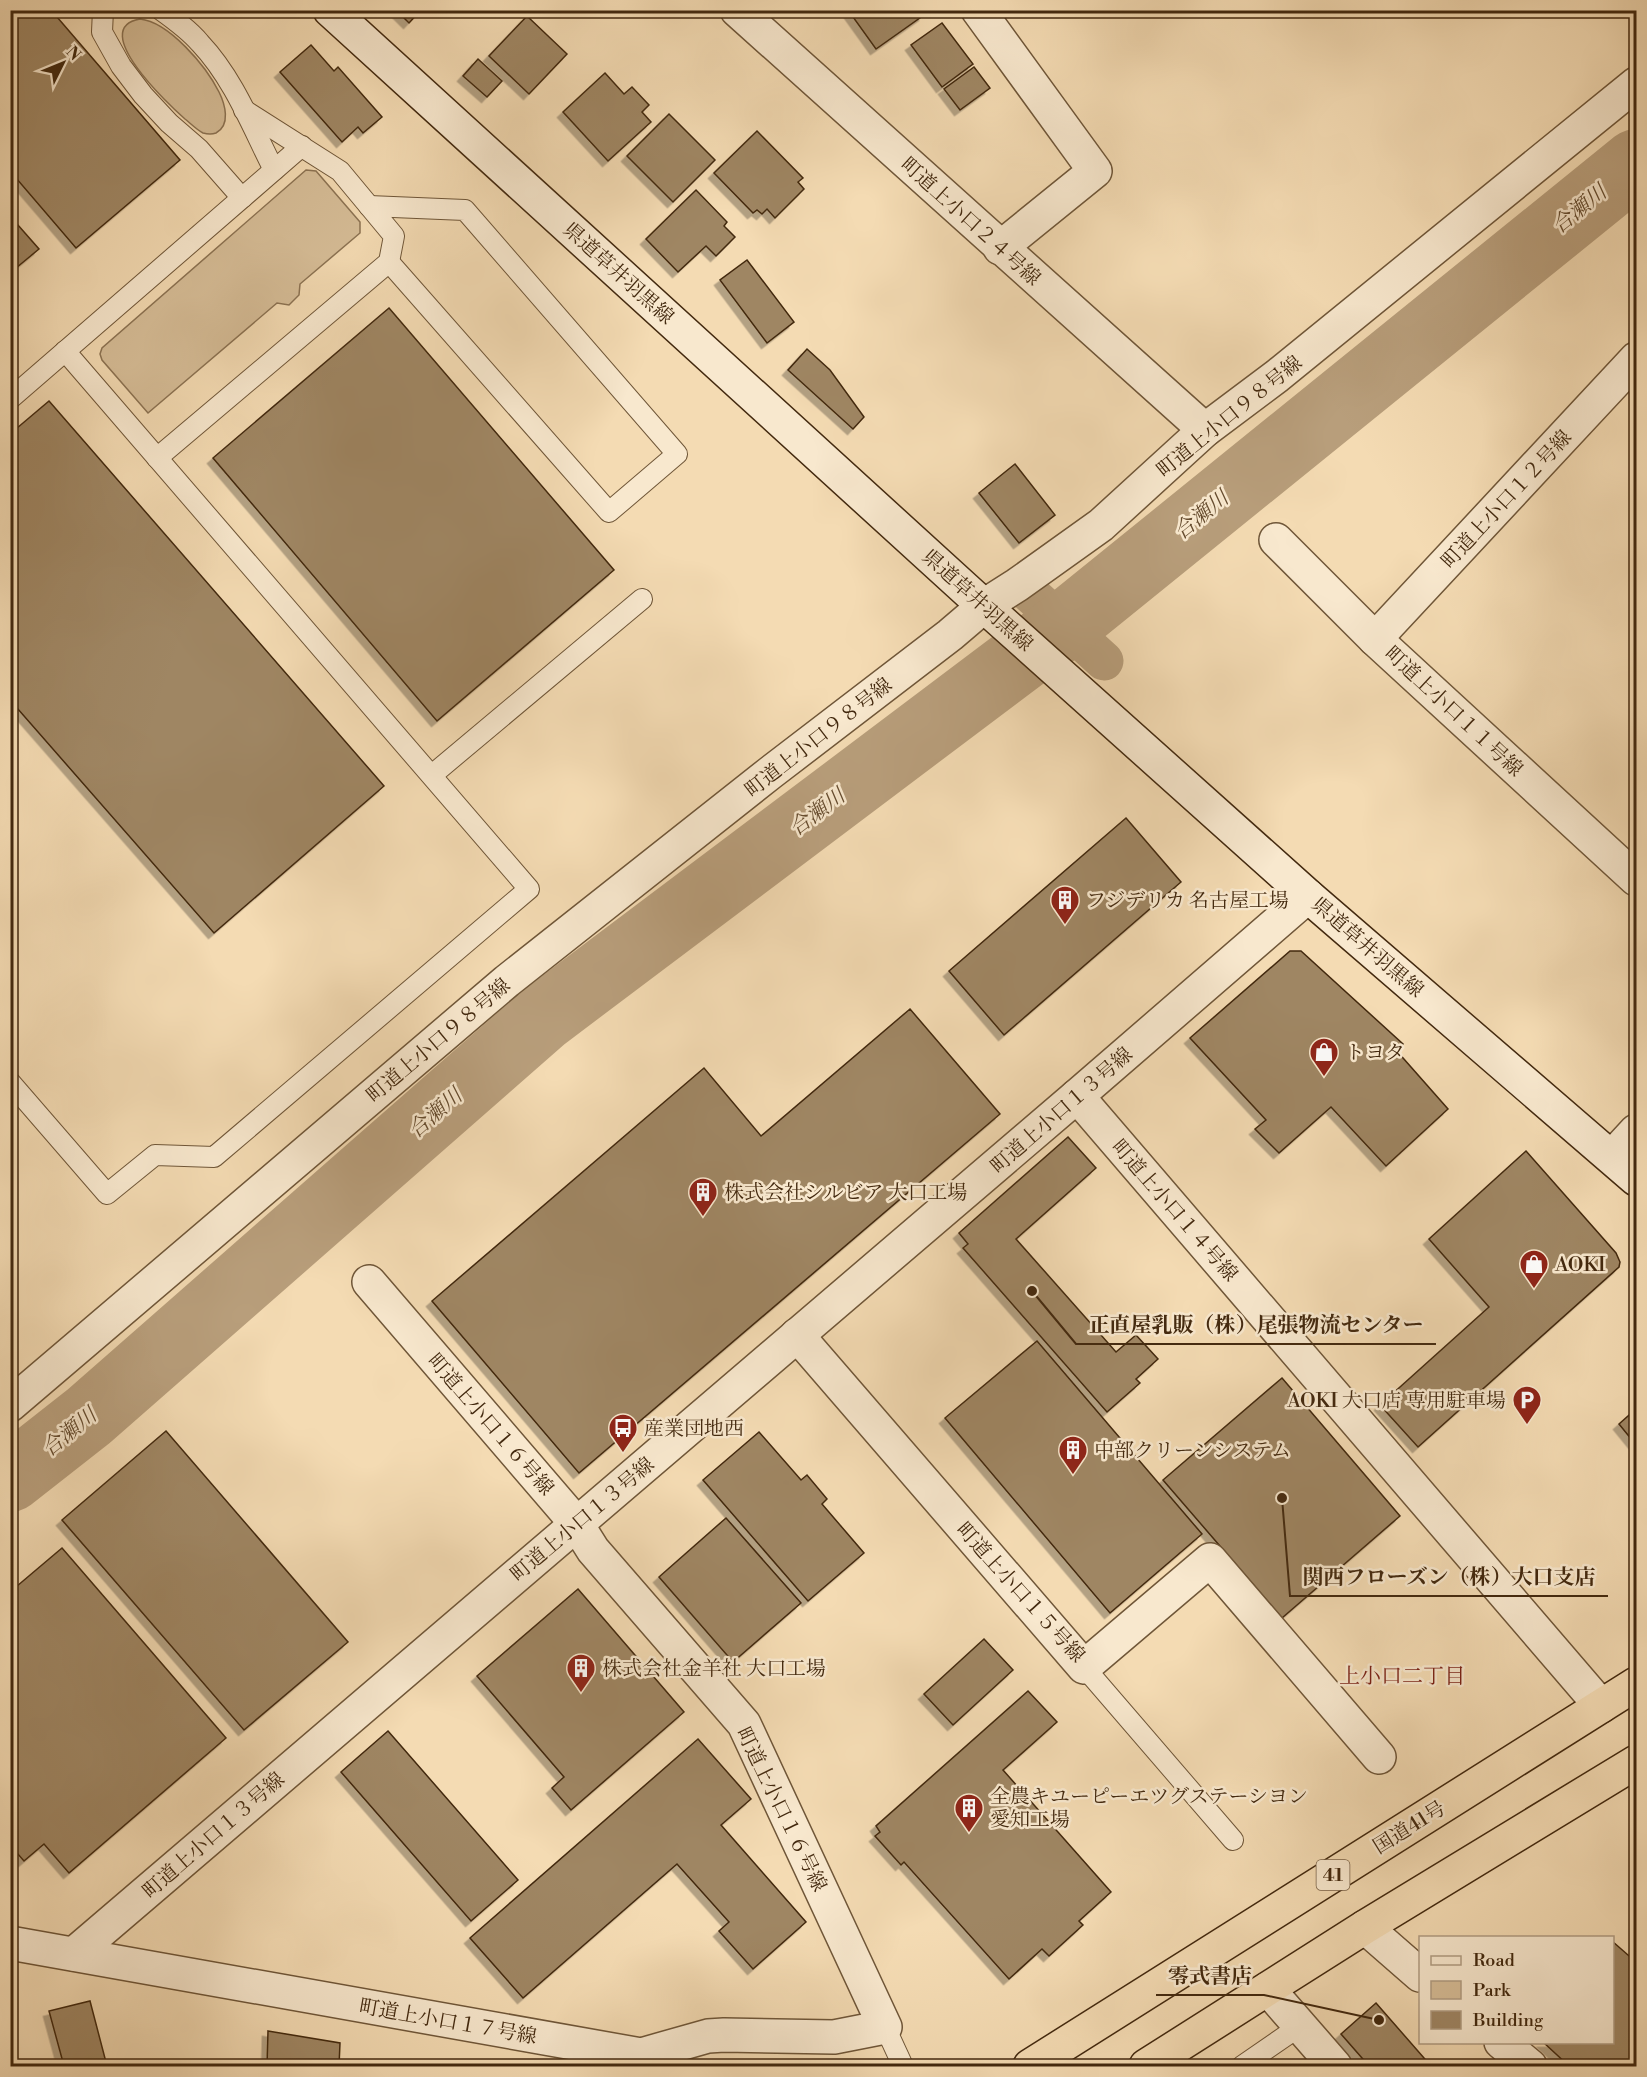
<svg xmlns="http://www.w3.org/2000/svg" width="1647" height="2077" viewBox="0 0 1647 2077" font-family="'Libre Bodoni','Noto Serif JP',serif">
  <defs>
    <filter id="shadow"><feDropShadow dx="-5.5" dy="5.5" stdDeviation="0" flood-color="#0004"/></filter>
  </defs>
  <rect width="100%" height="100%" fill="#f4dbb3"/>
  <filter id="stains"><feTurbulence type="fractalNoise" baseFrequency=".00333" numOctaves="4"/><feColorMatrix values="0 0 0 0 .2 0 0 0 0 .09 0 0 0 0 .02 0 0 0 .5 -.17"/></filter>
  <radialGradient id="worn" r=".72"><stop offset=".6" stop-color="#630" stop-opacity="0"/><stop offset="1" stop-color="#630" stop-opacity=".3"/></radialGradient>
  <!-- green -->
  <g fill="#d6bd97" stroke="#8c7353" stroke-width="1.5">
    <path d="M140 19C169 22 206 66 219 92 225 104 231 125 216 133 213 134 207 134 203 133 197 130 190 123 185 119 169 105 87 28 140 19Z"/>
    <path d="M306 170 316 171 360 222V233L300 284 299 295 289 305 277 303 148 413 102 360 100 354 102 348Z"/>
  </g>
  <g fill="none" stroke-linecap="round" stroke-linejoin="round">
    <!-- canal -->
    <path stroke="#b89e7b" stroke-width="39" d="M1026 590 1104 661"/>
    <!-- river -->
    <path stroke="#b89e7b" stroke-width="68" d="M10 1478 89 1416 544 1017 1070 621 1636 163"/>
  </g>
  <!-- building -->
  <g fill="#9f8664" stroke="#43290f" stroke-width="1.5" filter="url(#shadow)">
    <path d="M10 10H51L180 160 76 248 10 171Z"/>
    <path d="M396 10H421L409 23Z"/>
    <path d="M848 10H921L924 15 876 49Z"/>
    <path d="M527 16 567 54 529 94 489 56Z"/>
    <path d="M942 23 973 64 942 87 911 45Z"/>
    <path d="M311 45 334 71 338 67 382 117 363 133 358 127 342 142 280 72Z"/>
    <path d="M478 59 502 81 487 97 463 76Z"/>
    <path d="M974 67 990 88 960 110 944 89Z"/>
    <path d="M605 73 624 94 632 87 649 105 642 112 651 122 608 161 563 112Z"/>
    <path d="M669 114 715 160 673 202 627 156Z"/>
    <path d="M757 131 803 178 798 182 804 189 775 218 767 209 762 214 757 210 753 213 714 173Z"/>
    <path d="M696 190 727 222 724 226 735 237 716 256 706 246 678 272 646 239Z"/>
    <path d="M10 216 39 249 10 273Z"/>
    <path d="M747 260 794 322 767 343 720 280Z"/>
    <path d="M389 308 614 570 437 721 213 458Z"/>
    <path d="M807 349 830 370 864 417 853 429 788 370Z"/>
    <path d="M49 401 384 786 214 933 10 700V434Z"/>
    <path d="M1015 464 1055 515 1019 543 979 493Z"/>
    <path d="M1126 818 1181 882 1004 1035 949 971Z"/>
    <path d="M1290 951H1301L1403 1044 1396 1050 1448 1109 1386 1166 1331 1107 1279 1153 1255 1129 1266 1120 1190 1038Z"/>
    <path d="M910 1009 1000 1114 579 1473 432 1301 704 1068 761 1136Z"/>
    <path d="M1068 1137 1096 1168 1016 1239 1116 1352 1136 1335 1158 1359 1136 1379 1140 1383 1107 1412 963 1248 968 1244 959 1233Z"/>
    <path d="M1526 1151 1616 1253 1620 1262 1619 1267 1418 1447 1380 1405 1489 1307 1429 1239Z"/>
    <path d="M1037 1341 1202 1534 1110 1613 945 1418Z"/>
    <path d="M1282 1378 1400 1516 1282 1618 1163 1480Z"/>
    <path d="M1636 1409V1445L1619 1424Z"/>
    <path d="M166 1431 348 1642 244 1730 62 1520Z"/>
    <path d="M759 1432 801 1480 807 1475 827 1499 822 1504 864 1553 808 1601 703 1480Z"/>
    <path d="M726 1518 801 1603 733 1662 659 1577Z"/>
    <path d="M62 1548 226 1738 69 1873 44 1844 24 1861 10 1845V1592Z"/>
    <path d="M578 1589 684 1712 571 1810 552 1788 564 1777 477 1676Z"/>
    <path d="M984 1639 1013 1670 953 1725 924 1694Z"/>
    <path d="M1028 1691 1057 1722 1003 1770 1111 1892 1079 1921 1083 1925 1049 1956 1042 1949 1009 1979 904 1862 901 1865 875 1836 880 1832 876 1826Z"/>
    <path d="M388 1731 518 1880 471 1921 341 1772Z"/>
    <path d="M698 1739 751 1799 721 1825 806 1922 753 1969 719 1931 729 1922 677 1864 523 1998 470 1938Z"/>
    <path d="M1612 1941 1636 1962V2066H1569L1543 2042H1612Z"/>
    <path d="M90 2001 107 2066H64L49 2011Z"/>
    <path d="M1376 2003 1431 2066H1369L1341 2034Z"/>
    <path d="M268 2031 340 2043 339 2066H267Z"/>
  </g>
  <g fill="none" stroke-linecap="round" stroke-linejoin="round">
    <!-- lane casing -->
    <g stroke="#6f5638" stroke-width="22">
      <g id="lane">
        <path d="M103 10 102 32 121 66 143 95 169 123 199 149 242 198"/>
        <path d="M161 10C175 20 189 30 200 43 234 79 252 127 274 170"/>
        <path d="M369 206 465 210 677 454 609 512 389 262"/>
        <path d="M10 399 302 146"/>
        <path d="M157 458 389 262 394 236 340 171 244 110"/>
        <path d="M432 775 642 599"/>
        <path d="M10 1082 107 1194 155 1155 214 1157 529 889 65 351"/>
        <path d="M1084 1667 1233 1840"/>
        <path d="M885 2027 903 2066"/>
        <path d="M1242 2066 1300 2026"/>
      </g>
    </g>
    <!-- street casing -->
    <g stroke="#6f5638" stroke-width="36">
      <g id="street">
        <path d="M737 10 1205 430"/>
        <path d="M978 10 1095 171 1000 248"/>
        <path d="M1276 540 1375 639 1636 879"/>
        <path d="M1375 639 1636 359"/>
        <path d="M1077 1096 1601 1706"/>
        <path d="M1612 1157 1636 1131"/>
        <path d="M797 1335 1084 1667 1210 1560 1379 1757"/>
        <path d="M10 1405 507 981 770 773 950 635 984 606 1017 585 1101 525 1205 430 1277 376 1636 84"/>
        <path d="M1365 1927 1420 1975"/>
        <path d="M10 1943 641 2055 708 2036 724 2035 834 2037 885 2027 744 1724 593 1550 576 1523 369 1282"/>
        <path d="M74 1954 1077 1096 1308 896"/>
        <path d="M1268 1989 1335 2066"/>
        <path d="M1501 2042 1530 2066"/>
      </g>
    </g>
    <!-- secondary casing -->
    <g stroke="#43290f" stroke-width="36">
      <path id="secondary" d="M330 10 984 606 1308 896 1636 1179"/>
    </g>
    <!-- highway casing -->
    <g stroke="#43290f" stroke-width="36">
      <g id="highway">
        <path d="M1030 2066 1636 1684"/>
        <path d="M1146 2066 1365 1927 1636 1762"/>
      </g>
    </g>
    <!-- lane -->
    <use href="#lane" stroke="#f8e8ce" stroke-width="20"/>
    <!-- street -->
    <use href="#street" stroke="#f8e8ce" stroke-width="33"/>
    <!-- secondary -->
    <use href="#secondary" stroke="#f8e8ce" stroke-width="33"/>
    <!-- highway -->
    <use href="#highway" stroke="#f4dbb3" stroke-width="33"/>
  </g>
  <!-- icons -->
  <defs>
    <g id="building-pin" transform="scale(1.5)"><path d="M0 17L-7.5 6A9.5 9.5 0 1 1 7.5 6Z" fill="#8f2418" stroke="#f8e8ce"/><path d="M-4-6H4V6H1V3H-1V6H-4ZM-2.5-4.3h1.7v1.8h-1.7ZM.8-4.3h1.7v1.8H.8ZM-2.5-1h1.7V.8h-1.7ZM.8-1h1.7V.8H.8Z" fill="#fff"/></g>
    <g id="shop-pin" transform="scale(1.5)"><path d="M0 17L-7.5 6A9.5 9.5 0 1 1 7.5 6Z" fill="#8f2418" stroke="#f8e8ce"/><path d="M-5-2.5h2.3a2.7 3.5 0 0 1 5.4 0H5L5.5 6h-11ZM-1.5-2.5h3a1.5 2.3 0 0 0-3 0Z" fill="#fff"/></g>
    <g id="parking-pin" transform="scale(1.5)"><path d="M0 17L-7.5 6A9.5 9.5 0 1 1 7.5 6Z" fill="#8f2418" stroke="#f8e8ce"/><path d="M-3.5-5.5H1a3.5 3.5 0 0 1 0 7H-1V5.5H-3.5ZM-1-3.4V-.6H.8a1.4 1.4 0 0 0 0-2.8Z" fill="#fff"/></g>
    <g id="bus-pin" transform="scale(1.5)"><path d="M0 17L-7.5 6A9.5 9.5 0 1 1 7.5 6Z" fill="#8f2418" stroke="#f8e8ce"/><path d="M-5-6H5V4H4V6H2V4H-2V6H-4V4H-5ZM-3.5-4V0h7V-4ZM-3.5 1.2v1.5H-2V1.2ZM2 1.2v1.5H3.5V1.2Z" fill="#fff"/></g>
  </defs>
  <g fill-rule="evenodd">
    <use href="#building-pin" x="1065" y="900"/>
    <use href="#shop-pin" x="1324" y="1052"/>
    <use href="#building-pin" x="703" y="1192"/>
    <use href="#shop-pin" x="1534" y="1264"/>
    <use href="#parking-pin" x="1527" y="1400"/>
    <use href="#bus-pin" x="623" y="1428"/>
    <use href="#building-pin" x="1073" y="1450"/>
    <use href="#building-pin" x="581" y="1668"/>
    <use href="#building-pin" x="969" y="1808"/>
  </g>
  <g text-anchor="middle" stroke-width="5" stroke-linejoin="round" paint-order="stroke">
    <!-- shield labels -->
    <rect fill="#f8e8ce" stroke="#796248" stroke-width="1.5" x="1316.5" y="1860" width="33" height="30" rx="4.5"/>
    <g font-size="18" font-weight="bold" fill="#43290f">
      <text x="1333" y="1881">41</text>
    </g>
    <!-- street labels -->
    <g font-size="20" fill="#43290f" stroke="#f8e8ce">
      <text transform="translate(971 221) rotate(42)" y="7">町道上小口２４号線</text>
      <text transform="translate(619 273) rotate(42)" y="7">県道草井羽黒線</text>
      <text transform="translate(1229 416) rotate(-39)" y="7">町道上小口９８号線</text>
      <text transform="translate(1506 499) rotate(-47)" y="7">町道上小口１２号線</text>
      <text transform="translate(978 600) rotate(42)" y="7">県道草井羽黒線</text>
      <text transform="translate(1454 711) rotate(43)" y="7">町道上小口１１号線</text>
      <text transform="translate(818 737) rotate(-38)" y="7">町道上小口９８号線</text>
      <text transform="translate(1368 947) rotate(41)" y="7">県道草井羽黒線</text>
      <text transform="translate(438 1040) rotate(-40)" y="7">町道上小口９８号線</text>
      <text transform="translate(1061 1110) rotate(-41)" y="7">町道上小口１３号線</text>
      <text transform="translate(1175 1210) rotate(49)" y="7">町道上小口１４号線</text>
      <text transform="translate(491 1424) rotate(49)" y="7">町道上小口１６号線</text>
      <text transform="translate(582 1519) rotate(-40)" y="7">町道上小口１３号線</text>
      <text transform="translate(1021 1592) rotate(48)" y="7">町道上小口１５号線</text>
      <text transform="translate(782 1809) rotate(64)" y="7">町道上小口１６号線</text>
      <text transform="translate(1409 1827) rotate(-32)" y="7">国道41号</text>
      <text transform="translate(213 1835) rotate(-41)" y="7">町道上小口１３号線</text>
      <text transform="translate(448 2021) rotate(10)" y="7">町道上小口１７号線</text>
    </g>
    <!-- poi labels -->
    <g font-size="20" fill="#43290f" stroke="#f8e8ce" text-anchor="start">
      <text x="1086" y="907">フジデリカ 名古屋工場</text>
      <text x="1345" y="1059">トヨタ</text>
      <text x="724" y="1199">株式会社シルビア 大口工場</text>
      <text x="1555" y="1271">AOKI</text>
      <text x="1506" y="1407" text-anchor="end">AOKI 大口店 専用駐車場</text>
      <text x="644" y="1435">産業団地西</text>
      <text x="1094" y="1457">中部クリーンシステム</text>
      <text x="602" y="1675">株式会社金羊社 大口工場</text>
      <text x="990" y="1803">全農キユーピーエツグステーシヨン<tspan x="990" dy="23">愛知工場</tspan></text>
    </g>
    <!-- water labels -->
    <g font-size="21" font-style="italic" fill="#664c2f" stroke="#f8e8ce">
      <text transform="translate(1579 209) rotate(-39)" y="7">合瀬川</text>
      <text transform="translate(1201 515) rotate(-39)" y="7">合瀬川</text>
      <text transform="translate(817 812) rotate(-37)" y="7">合瀬川</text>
      <text transform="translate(435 1113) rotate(-41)" y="7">合瀬川</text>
      <text transform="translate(69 1432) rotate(-39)" y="7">合瀬川</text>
    </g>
    <!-- neighbourhood labels -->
    <g font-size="21" fill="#7a1f14" stroke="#f8e8ce">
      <text x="1402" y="1683">上小口二丁目</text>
    </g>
  </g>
  <!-- callouts -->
  <path fill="none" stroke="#43290f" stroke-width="2" d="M1032 1291L1076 1344H1436M1282 1498L1290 1596H1608M1379 2020L1264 1995H1156"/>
  <g fill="#43290f" stroke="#f8e8ce" stroke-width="2">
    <circle cx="1032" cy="1291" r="6"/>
    <circle cx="1282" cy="1498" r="6"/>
    <circle cx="1379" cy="2020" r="6"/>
  </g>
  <g font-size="21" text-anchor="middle" font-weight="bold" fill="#43290f" stroke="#f8e8ce" stroke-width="5" stroke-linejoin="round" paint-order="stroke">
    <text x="1256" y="1332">正直屋乳販（株）尾張物流センター</text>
    <text x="1449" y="1584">関西フローズン（株）大口支店</text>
    <text x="1210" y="1983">零式書店</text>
  </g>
  <!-- margin -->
  <rect width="1647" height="2077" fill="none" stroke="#f4dbb3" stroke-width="36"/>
  <rect x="12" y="12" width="1623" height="2053" fill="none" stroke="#43290f" stroke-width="3"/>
  <rect x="18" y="18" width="1611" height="2041" fill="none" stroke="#43290f" stroke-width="1.5"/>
  <!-- legend -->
  <rect x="1419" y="1936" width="195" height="108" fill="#f8e8ce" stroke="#b09c82" stroke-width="1.5"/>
  <rect x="1431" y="1956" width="30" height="9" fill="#f8e8ce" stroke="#b09c82" stroke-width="1.5"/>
  <text x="1473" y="1966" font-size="18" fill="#43290f">Road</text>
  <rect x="1431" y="1981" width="30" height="18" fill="#d6bd97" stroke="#b09c82" stroke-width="1.5"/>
  <text x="1473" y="1996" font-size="18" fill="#43290f">Park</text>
  <rect x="1431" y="2011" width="30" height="18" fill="#9f8664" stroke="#b09c82" stroke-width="1.5"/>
  <text x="1473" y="2026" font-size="18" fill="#43290f">Building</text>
  <!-- north arrow -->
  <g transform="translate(63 63) rotate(47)" stroke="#f8e8ce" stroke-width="4.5" paint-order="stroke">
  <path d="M0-4.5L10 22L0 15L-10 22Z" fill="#43290f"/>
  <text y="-9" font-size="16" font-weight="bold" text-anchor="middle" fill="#43290f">N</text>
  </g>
  <rect width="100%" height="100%" filter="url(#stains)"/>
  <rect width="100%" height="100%" fill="url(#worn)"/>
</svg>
